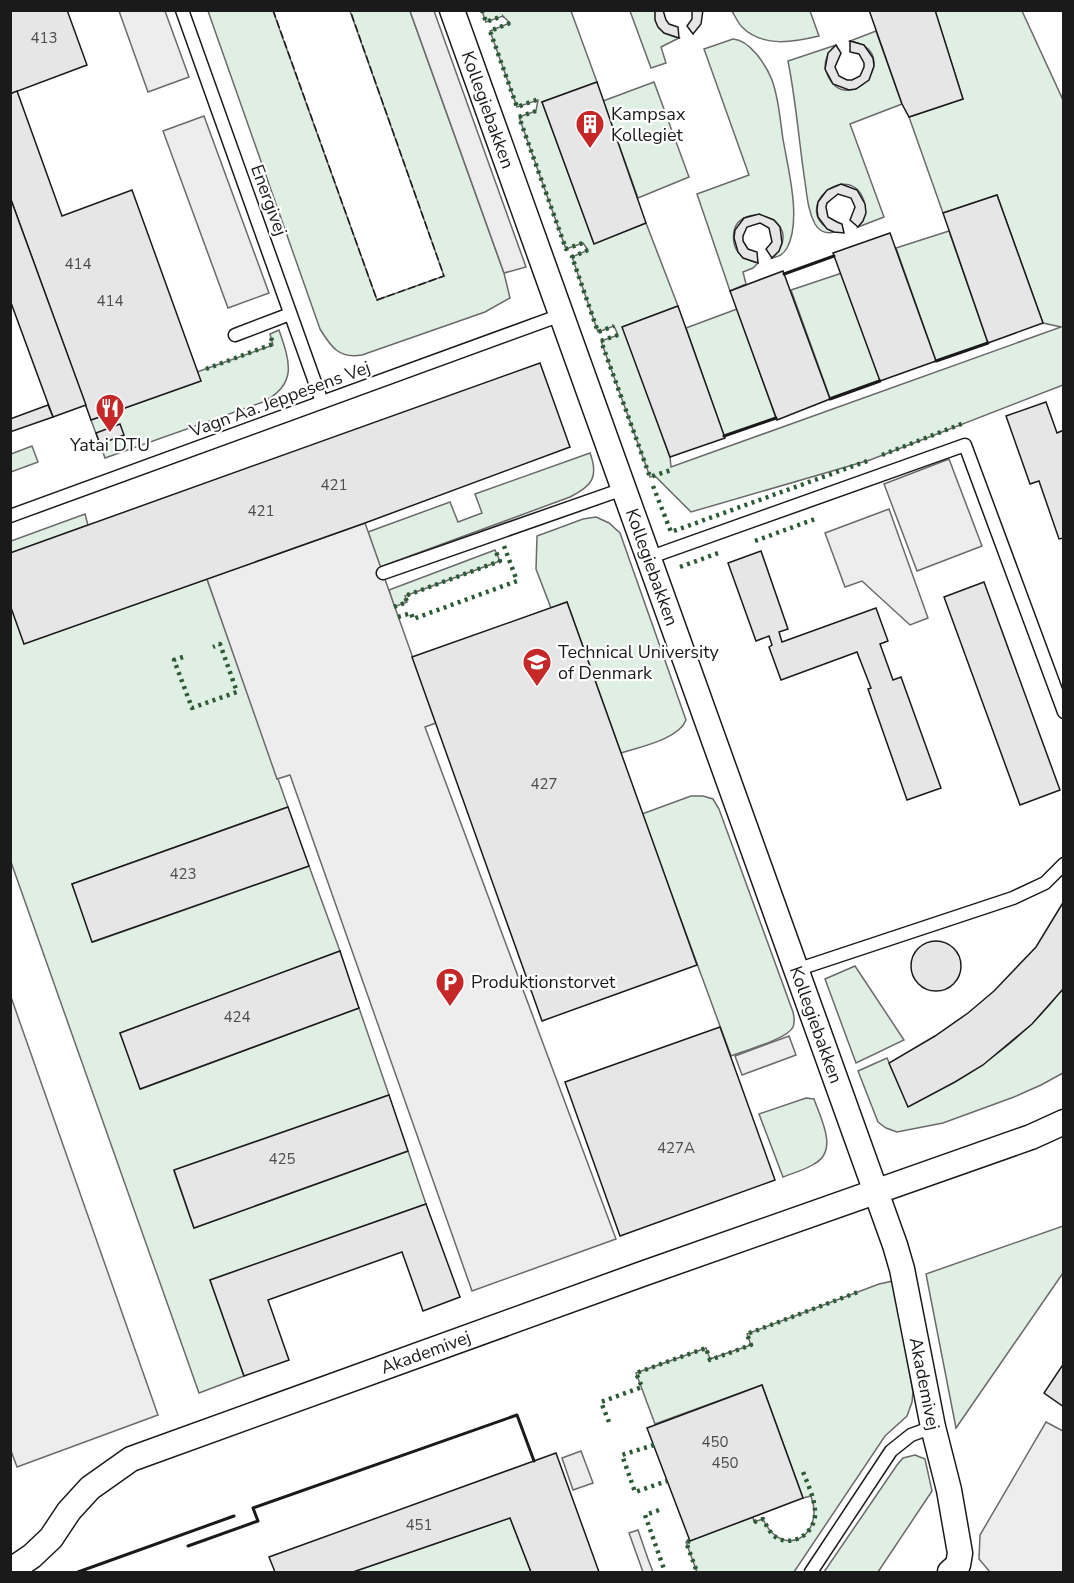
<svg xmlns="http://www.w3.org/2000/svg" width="1074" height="1583" viewBox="0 0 1074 1583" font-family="'Nunito Sans',sans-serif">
  <rect width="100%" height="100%" fill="#fff"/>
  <!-- green -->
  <g fill="#e0efe3" stroke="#6a6a6a" stroke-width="1.5">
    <path d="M208 11H273L377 300 444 276 350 11H410L504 273 510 298 485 312 362 355C339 359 331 347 320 329Z"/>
    <path d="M482 11H571L597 82 542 102 594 243 646 223 678 306 623 327 670 457 671 467 1061 327 1043 323 997 195 943 213 909 117 963 99 935 11H1022L1063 100V385L870 460 691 512 655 476 650 477 601 341 618 335 614 326 598 332 572 257 588 250 583 243 566 249 519 117 536 111 538 100 517 107 490 31 510 23 503 16 486 22Z"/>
    <path d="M630 11H655C655 27 664 35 679 38L661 47 666 63 651 68Z"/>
    <path d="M732 11H810L819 36C794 42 763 48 742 27 738 23 735 16 732 11Z"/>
    <path d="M876 31 902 104 850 124 884 217 858 227C864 219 867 211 864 201 850 158 786 209 834 232 826 234 819 231 815 224 808 211 807 196 805 182 799 142 796 101 788 61L836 45C828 53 822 62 827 74 847 121 907 52 850 41Z"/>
    <path d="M733 39C750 40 766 65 772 80 779 99 780 120 783 139 788 169 802 220 787 248 783 255 779 256 772 258 813 217 726 194 734 243 736 255 746 260 758 263L753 268 743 272 746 284 730 291 697 194 749 175 704 49Z"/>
    <path d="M654 82 689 177 638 198 603 101Z"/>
    <path d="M949 231 988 343 936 361 896 248Z"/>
    <path d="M842 273 880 380 830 398 791 290Z"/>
    <path d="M737 309 776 418 724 436 686 328Z"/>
    <path d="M279 330C290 362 298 384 263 402L105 458 91 420 200 381 197 372 273 345 270 334Z"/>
    <path d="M32 446 38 462 11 472V454Z"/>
    <path d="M590 453C599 477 592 486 570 497L380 567 368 532 450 502 458 522 482 513 475 494Z"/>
    <path d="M85 514 88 525 11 553V541Z"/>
    <path d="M596 517 609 523 620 533 686 720C679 739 640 747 621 753L567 602 551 608 536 569 537 536 583 519Z"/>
    <path d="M495 550 500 561 405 596 407 602 394 607 389 590Z"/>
    <path d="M207 579 288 807 72 884 93 942 309 866 340 951 120 1033 141 1089 359 1008 389 1095 174 1171 194 1228 408 1151 426 1204 210 1280 244 1376 199 1393 11 862V605L25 643Z"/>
    <path d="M691 796H703L713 799 719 809 793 1012C794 1016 795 1022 793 1027 788 1039 743 1051 731 1056L642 814Z"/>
    <path d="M855 966 904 1040 856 1063 825 979Z"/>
    <path d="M1063 988V1073L1041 1085 1014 1097 943 1123 897 1132 886 1128 878 1122 858 1071 887 1058 909 1106C971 1074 1020 1045 1063 988Z"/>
    <path d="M806 1098 814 1099C821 1119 839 1151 814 1164 805 1170 793 1173 783 1177L759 1114Z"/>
    <path d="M1063 1226V1273L956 1428 926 1274Z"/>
    <path d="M893 1281 913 1392 912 1402 907 1416 885 1436 794 1572H697L686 1542 753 1517 754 1522 763 1519C782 1561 826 1536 811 1496L803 1498 762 1385 655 1424 636 1373 706 1348 710 1359 751 1345 747 1334 879 1284Z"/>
    <path d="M915 1455 925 1459 932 1491 878 1572H824L897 1465 903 1458Z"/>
    <path d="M510 1518 531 1572H353Z"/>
  </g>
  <!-- parking -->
  <g fill="#ededed" stroke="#6a6a6a" stroke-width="1.5">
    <path d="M119 11H165L189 77 148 92Z"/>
    <path d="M410 11H434L526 267 504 273Z"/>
    <path d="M204 116 269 293 228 308 163 131Z"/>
    <path d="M949 459 982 546 917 571 884 484Z"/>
    <path d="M889 509 928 618 910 625 862 581 845 587 825 533Z"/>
    <path d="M365 523 436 723 425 727 616 1239 472 1291 290 775 277 779 207 579Z"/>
    <path d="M11 997 158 1415 17 1467 10 1448Z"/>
    <path d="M789 1036 796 1055 742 1075 735 1056Z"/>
    <path d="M1046 1422 1063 1431V1572H990L979 1559 980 1535Z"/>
    <path d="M581 1451 593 1483 573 1490 562 1458Z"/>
    <path d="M638 1530 648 1559 653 1572H643L629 1533Z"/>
  </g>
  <!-- building -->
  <g fill="#e6e6e6" stroke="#1a1a1a" stroke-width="1.5">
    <path d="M10 10H67L87 65 10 94Z"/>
    <path d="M655 10H663L666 20 669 24 678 27 679 38 664 33 658 27 655 20Z"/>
    <path d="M692 10H703L701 24 693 34 687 26 692 19Z"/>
    <path d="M869 10H935L963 99 909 117 902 104Z"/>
    <path d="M850 41 864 45 873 58 874 66 869 80 856 89 849 90 833 84 825 69 828 53 836 45 841 53 835 67 839 76 847 80H852L860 76 864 67V63L859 54 850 52Z"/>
    <path d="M597 82 646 223 594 244 542 102Z"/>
    <path d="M17 91 62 216 132 190 201 381 91 420 10 197V94Z"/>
    <path d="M841 184 857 190 865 204 866 213 863 221 858 227 850 220 855 207 851 198 838 194 827 203 826 207 828 217 837 222 842 224 844 233 834 232 827 229 818 217 817 210 818 202 827 190Z"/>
    <path d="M997 195 1043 323 988 343 943 213Z"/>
    <path d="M10 197 86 405 53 417 10 300Z"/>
    <path d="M759 214 774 220 780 227 782 243 779 251 772 258 766 249 772 242 769 228 760 223 747 227 743 236V241L748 249 757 252 758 263 743 258 738 252 734 238 735 230 744 218Z"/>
    <path d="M890 233 936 361 880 381 833 253Z"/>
    <path d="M783 271 830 399 777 420 730 291Z"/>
    <path d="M678 306 725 438 670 457 622 327Z"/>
    <path d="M540 363 570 447 365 523 24 644 10 605V553Z"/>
    <path d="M1046 402 1057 433 1064 430V538L1059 539 1039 481 1030 484 1006 416Z"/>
    <path d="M48 405 53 417 10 432V419Z"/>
    <path d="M120 424 124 435 100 444 96 433Z"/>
    <path d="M761 551 788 629 779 632 782 642 876 608 888 641 880 644 893 680 901 677 941 788 907 800 868 689 871 688 857 652 781 680 769 647 772 645 769 636 756 641 728 563Z"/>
    <path d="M984 582 1060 790 1020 805 944 597Z"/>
    <path d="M567 602 697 965 542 1021 412 657Z"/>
    <path d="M288 807 309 866 92 942 72 884Z"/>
    <path d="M1064 901V988L1032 1024 983 1065 955 1082 908 1107 889 1063 935 1036 968 1013 994 991 1036 947Z"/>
    <circle cx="936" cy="966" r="25"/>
    <path d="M340 951 359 1008 140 1089 120 1033Z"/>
    <path d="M720 1027 775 1180 620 1236 565 1082Z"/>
    <path d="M389 1095 408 1151 194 1228 174 1170Z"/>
    <path d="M426 1204 460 1297 423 1311 402 1252 268 1300 289 1360 244 1376 210 1280Z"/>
    <path d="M1064 1363V1407L1044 1393Z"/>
    <path d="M762 1385 803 1498 690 1541 647 1428Z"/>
    <path d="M556 1453 599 1572H531L510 1518 353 1572H275L269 1557Z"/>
  </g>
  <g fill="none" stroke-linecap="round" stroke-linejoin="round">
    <!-- service casing -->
    <g stroke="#1a1a1a" stroke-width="15">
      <g id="service">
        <path d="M182 10 322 402"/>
        <path d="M235 335 290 314"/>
        <path d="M10 516 561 315"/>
        <path d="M648 558 965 445 1064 712"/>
        <path d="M383 573 623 489"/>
        <path d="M796 970 1013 898 1045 883 1064 864"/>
        <path d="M811 1572 891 1451 911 1435 933 1427"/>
      </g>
    </g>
    <!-- minor casing -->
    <g stroke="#1a1a1a" stroke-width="27">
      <g id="minor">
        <path id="s1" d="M452 10 895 1245 902 1269 933 1427 949 1490 960 1553 958 1565 950 1572"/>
        <path id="s2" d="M10 1571 32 1556 51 1538 69 1511 90 1488 131 1459 642 1274 1031 1137 1064 1122"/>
      </g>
    </g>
    <!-- service -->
    <use href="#service" stroke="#fff" stroke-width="12"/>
    <!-- minor -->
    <use href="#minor" stroke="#fff" stroke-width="24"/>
    <!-- hedge -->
    <g stroke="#2b5a34" stroke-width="4.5" stroke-dasharray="3 4.5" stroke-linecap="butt">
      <path d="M482 10 486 22 503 16"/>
      <path d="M510 23 490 31 517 107 539 99"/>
      <path d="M536 111 519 117 566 249 583 243"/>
      <path d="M588 250 572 257 598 332 614 326"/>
      <path d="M618 335 601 341 650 477 671 470"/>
      <path d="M206 369 273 344 270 334"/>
      <path d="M882 455 964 423"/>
      <path d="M653 486 671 532 870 460"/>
      <path d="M755 541 815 519"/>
      <path d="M680 567 721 552"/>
      <path d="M394 607 407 602 405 596 500 561 495 550"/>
      <path d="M398 617 411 613 413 619 517 581 504 546"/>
      <path d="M183 657 174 660 192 708 237 692 220 644 213 647"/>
      <path d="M609 1422 601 1402 642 1387 636 1373 706 1348 710 1360 751 1345 747 1334 858 1292"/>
      <path d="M654 1445 622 1455 635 1492 667 1481"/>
      <path d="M659 1510 645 1515 665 1572"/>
      <path d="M754 1522 763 1519C767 1526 770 1534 777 1538 794 1547 814 1533 815 1515 816 1500 807 1483 802 1469"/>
      <path d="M690 1541 686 1542 697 1572"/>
    </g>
    <!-- fence -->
    <path stroke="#1a1a1a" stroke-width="1.5" stroke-dasharray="8 3" stroke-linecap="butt" d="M273 10 377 300 444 276 350 10"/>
    <!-- wall -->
    <g stroke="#1a1a1a" stroke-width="3">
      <path d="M784 274 834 256"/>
      <path d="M936 361 988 343"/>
      <path d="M830 399 880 381"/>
      <path d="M724 436 776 418"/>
      <path d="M188 1546 258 1521 253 1508 517 1415 534 1461"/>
      <path d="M78 1572 234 1516"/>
    </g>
  </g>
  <!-- icons -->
  <defs>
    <g id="building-pin" transform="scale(1.5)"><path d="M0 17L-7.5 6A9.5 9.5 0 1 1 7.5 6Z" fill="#c62828" stroke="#fff"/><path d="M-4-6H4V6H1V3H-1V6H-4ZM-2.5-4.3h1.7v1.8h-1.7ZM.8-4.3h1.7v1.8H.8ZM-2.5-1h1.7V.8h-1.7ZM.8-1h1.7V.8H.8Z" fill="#fff"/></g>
    <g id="restaurant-pin" transform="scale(1.5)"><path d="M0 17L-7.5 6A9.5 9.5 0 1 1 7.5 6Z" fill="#c62828" stroke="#fff"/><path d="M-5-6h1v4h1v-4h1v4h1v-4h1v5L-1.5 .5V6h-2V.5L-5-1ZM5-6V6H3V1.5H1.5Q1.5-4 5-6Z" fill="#fff"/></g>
    <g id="university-pin" transform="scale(1.5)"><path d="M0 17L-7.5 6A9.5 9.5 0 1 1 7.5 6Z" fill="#c62828" stroke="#fff"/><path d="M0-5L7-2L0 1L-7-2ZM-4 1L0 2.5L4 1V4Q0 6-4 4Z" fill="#fff"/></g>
    <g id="parking-pin" transform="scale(1.5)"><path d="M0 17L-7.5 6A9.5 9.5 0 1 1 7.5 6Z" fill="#c62828" stroke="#fff"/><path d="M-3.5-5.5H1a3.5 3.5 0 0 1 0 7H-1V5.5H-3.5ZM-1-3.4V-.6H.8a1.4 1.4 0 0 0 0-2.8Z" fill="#fff"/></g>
  </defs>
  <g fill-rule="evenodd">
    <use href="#building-pin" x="590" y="124"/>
    <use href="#restaurant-pin" x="110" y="408"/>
    <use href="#university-pin" x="537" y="662"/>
    <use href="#parking-pin" x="450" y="982"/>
  </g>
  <g text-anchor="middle" stroke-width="4.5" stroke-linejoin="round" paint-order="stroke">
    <!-- number labels -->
    <g font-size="15" fill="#4d4d4d">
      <text x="44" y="43">413</text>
      <text x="78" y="269">414</text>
      <text x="110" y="306">414</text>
      <text x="334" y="490">421</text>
      <text x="261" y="516">421</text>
      <text x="544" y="789">427</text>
      <text x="183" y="879">423</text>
      <text x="237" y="1022">424</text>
      <text x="676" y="1153">427A</text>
      <text x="282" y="1164">425</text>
      <text x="715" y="1447">450</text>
      <text x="725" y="1468">450</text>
      <text x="419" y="1530">451</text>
    </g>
    <!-- street labels -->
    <g font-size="18" fill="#1a1a1a" stroke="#fff">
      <text dy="6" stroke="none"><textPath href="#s1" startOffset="106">Kollegiebakken</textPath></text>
      <text transform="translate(269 200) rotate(70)" y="6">Energivej</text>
      <text transform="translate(280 399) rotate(-20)" y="6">Vagn Aa. Jeppesens Vej</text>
      <text dy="6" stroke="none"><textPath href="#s1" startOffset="592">Kollegiebakken</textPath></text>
      <text dy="6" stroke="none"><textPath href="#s1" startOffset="1078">Kollegiebakken</textPath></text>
      <text dy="6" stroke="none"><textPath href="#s2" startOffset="480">Akademivej</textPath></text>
      <text dy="6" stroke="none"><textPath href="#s1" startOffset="1454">Akademivej</textPath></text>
    </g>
    <!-- poi labels -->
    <g font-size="18" fill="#1a1a1a" stroke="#fff" text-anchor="start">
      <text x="611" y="120">Kampsax<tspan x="611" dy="21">Kollegiet</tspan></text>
      <text x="110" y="451" text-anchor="middle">Yatai DTU</text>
      <text x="558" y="658">Technical University<tspan x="558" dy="21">of Denmark</tspan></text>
      <text x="471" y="988">Produktionstorvet</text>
    </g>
  </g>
  <!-- border -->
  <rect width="1074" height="1583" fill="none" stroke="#1a1a1a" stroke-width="24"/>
</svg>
